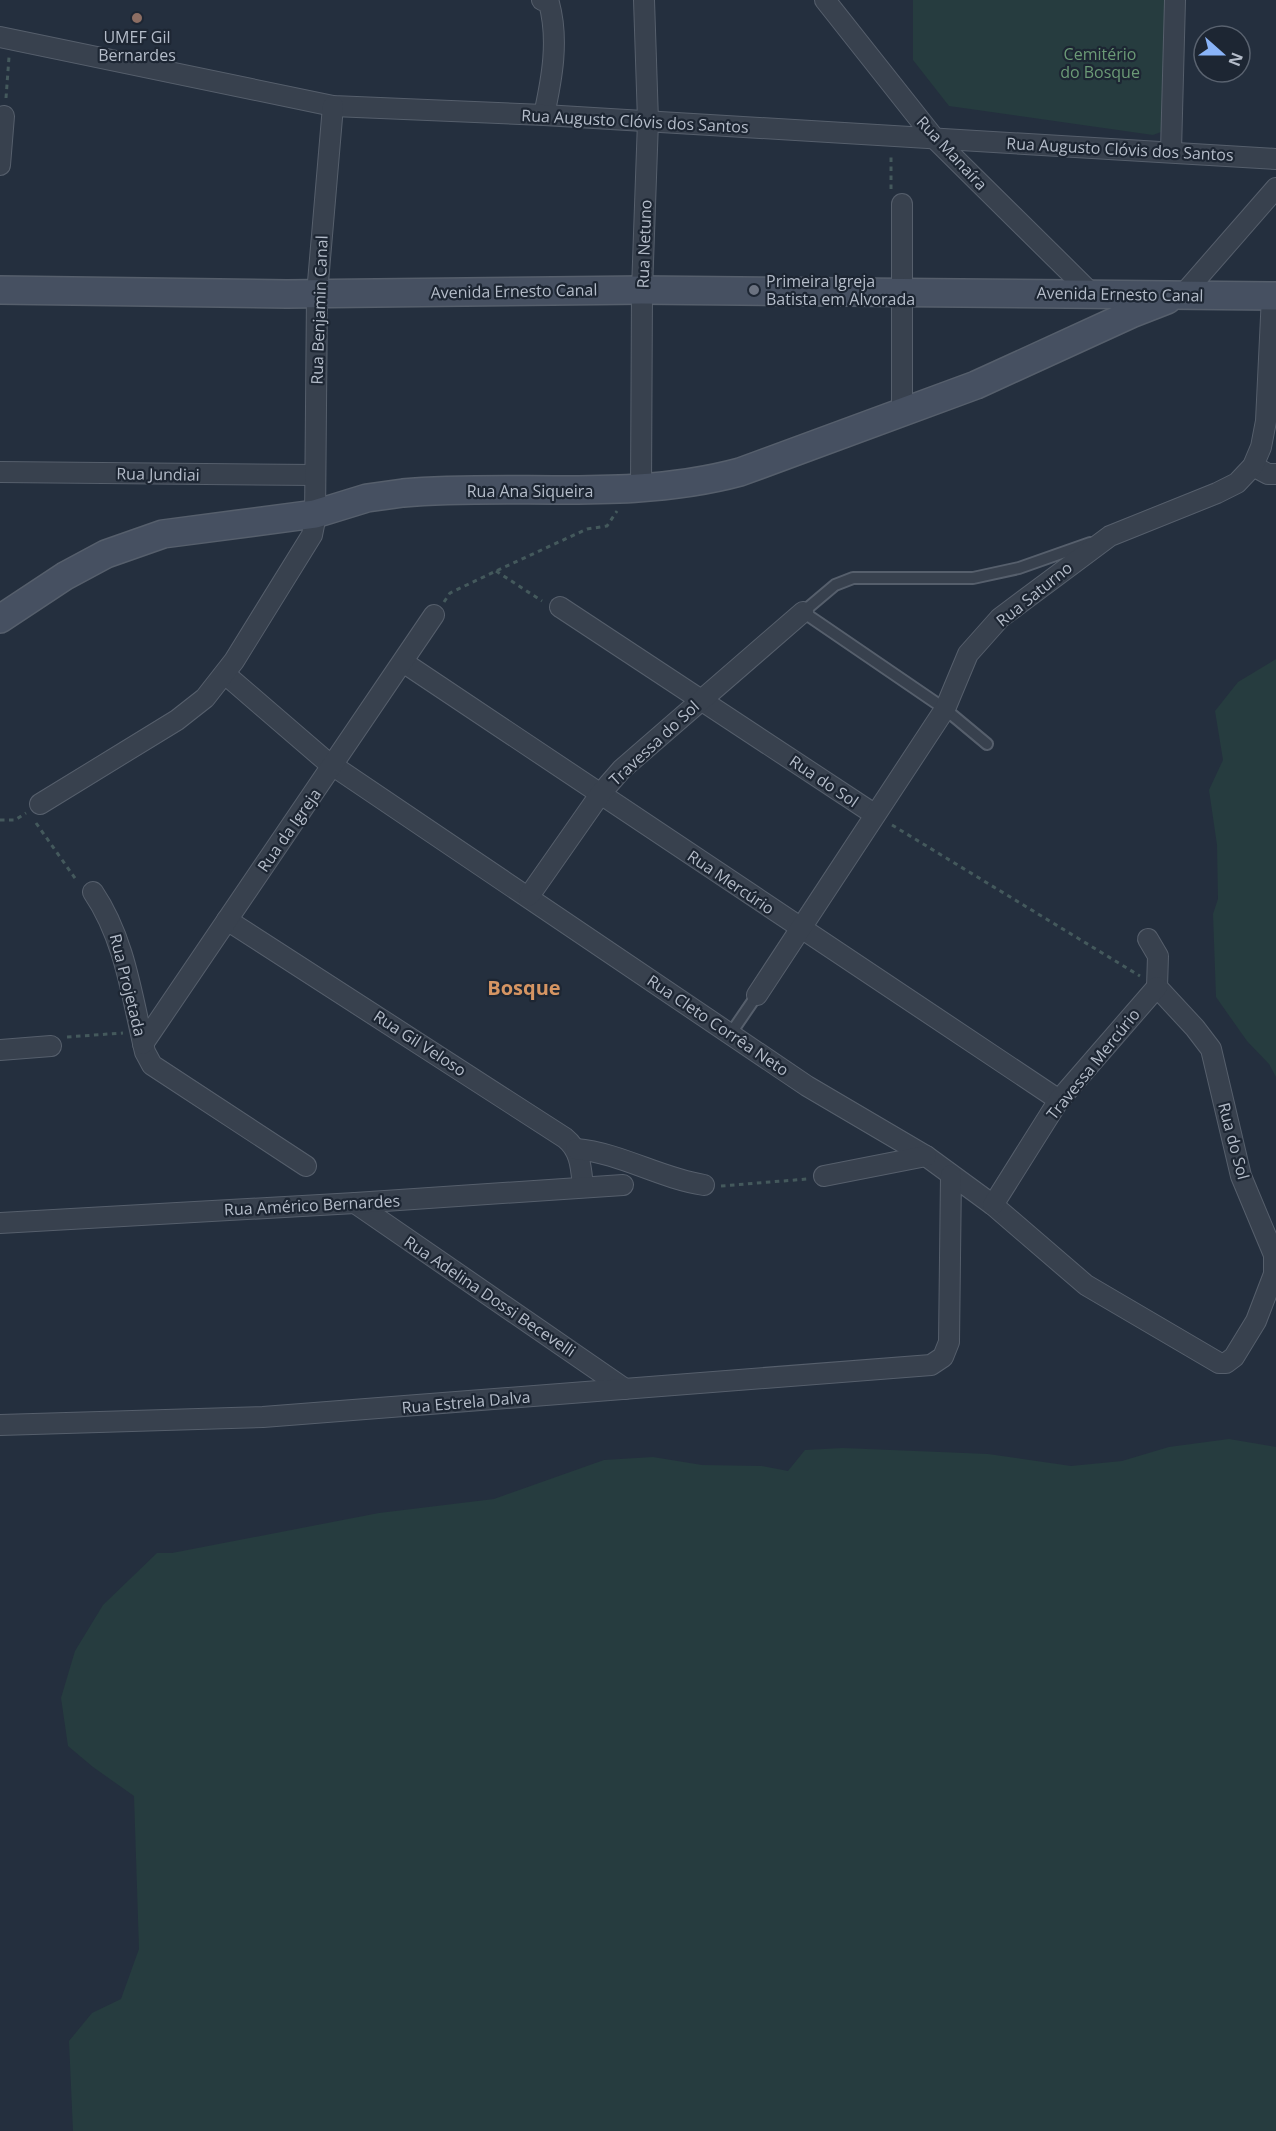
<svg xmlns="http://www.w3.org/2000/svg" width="1276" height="2131" viewBox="0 0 1276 2131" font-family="'Open Sans',sans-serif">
  <rect width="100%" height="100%" fill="#242f3e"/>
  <!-- green -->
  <g fill="#263c3f">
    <path d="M913 0H1167L1165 125 1161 132 1153 135 949 106 913 60Z"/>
    <path d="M1276 659V1077L1269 1064 1247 1041 1216 997 1213 914 1218 899 1217 845 1209 790 1223 760 1215 711 1238 682Z"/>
    <path d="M1229 1439 1276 1447V2131H73L69 2041 92 2013 121 1999 139 1949 134 1796 93 1767 68 1746 61 1698 75 1651 103 1605 157 1553H172L379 1513 494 1499 604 1460 653 1457 702 1465 762 1466 788 1471 805 1450 843 1448 988 1454 1071 1466 1122 1461 1169 1447Z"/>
  </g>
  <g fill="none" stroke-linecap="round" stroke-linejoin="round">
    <!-- lane casing -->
    <g stroke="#565f6c" stroke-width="14">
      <g id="lane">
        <path d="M987 744 945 709 803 612 835 585 853 578H973L1019 568 1090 543"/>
        <path d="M731 1033 757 995"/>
      </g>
    </g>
    <!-- street casing -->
    <g stroke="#565f6c" stroke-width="22">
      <g id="street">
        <path d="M542 0 549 3C559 40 552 78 544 115"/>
        <path d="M825 0 935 139 1092 294"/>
        <path d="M0 37 333 106 544 115 1276 159"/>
        <path d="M1171 151 1175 0"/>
        <path d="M0 165 4 116"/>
        <path d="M902 204V413"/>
        <path d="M1180 298 1276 188"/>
        <path d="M1253 466 1268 474H1276"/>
        <path d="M0 472 315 475"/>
        <path d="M641 489 642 290 648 121 644 0"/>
        <path d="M560 607 874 814"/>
        <path d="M403 662 1059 1100"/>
        <path d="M225 674 326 761 807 1086 926 1156 993 1205 1086 1285 1219 1363H1226L1234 1357 1256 1321 1274 1274V1255L1241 1176 1211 1049 1195 1028 1157 987"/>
        <path d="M40 804 177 720 205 698 234 661 312 535 315 520 317 294 333 106"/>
        <path d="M93 892C125 939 132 997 145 1052L152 1065 306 1166"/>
        <path d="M529 896 601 793 622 769 803 612"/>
        <path d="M227 920 565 1138C581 1151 581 1168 583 1187"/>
        <path d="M1148 939 1158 956 1157 987"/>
        <path d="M757 995 945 709 968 654 1000 618 1110 536 1217 493 1237 483 1253 466 1261 447 1266 421 1272 296"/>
        <path d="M143 1044 434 615"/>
        <path d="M0 1050 51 1046"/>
        <path d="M576 1149C621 1153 659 1178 704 1185"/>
        <path d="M824 1176 926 1156"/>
        <path d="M355 1203 625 1389"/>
        <path d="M993 1205 1059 1100 1157 987"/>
        <path d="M0 1223 355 1203 623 1185"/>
        <path d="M0 1425 263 1417 931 1365 943 1357 949 1342 951 1175"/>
      </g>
    </g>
    <!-- secondary casing -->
    <g stroke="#565f6c" stroke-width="30">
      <g id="secondary">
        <path d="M0 290 287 294 642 290 1276 296"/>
        <path d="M0 619 65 576 106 554 163 534 315 514 367 498 403 493C516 483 629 502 740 472L976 385 1131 314 1167 300"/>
      </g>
    </g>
    <!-- path -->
    <g stroke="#44595c" stroke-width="3" stroke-dasharray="4.5 4.5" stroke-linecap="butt">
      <path d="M6 98 9 57"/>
      <path d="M891 189V153"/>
      <path d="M496 571 542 601"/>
      <path d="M444 602 450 593 496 571 587 529 607 526 617 511"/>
      <path d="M0 820H15L26 813"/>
      <path d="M36 823 77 881"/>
      <path d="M892 825 1140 976"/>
      <path d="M67 1037 123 1033"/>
      <path d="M721 1186 807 1179"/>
    </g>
    <!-- lane -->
    <use href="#lane" stroke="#38414e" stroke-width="10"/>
    <!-- street -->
    <use href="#street" stroke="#38414e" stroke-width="20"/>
    <!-- secondary -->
    <use href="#secondary" stroke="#465061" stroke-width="27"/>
  </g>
  <!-- markers -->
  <circle fill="#8d6e63" stroke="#1d2633" stroke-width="2" cx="137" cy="18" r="6"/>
  <circle fill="#6b7280" stroke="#1d2633" stroke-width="2" cx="754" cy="290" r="6"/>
  <g text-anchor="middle" stroke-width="4.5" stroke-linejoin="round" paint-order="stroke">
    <!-- poi labels -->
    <g font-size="16" fill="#b4bcc9" stroke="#1d2633">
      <text x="137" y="43">UMEF Gil<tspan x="137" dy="18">Bernardes</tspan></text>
      <text x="766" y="287" text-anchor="start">Primeira Igreja<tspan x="766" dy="18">Batista em Alvorada</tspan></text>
    </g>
    <!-- park labels -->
    <g font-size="16" fill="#6b9a76" stroke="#1d2633">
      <text x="1100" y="60">Cemitério<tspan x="1100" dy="18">do Bosque</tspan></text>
    </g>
    <!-- street labels -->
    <g font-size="16" fill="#b4bcc9" stroke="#1d2633">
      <text transform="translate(635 121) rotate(3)" y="6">Rua Augusto Clóvis dos Santos</text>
      <text transform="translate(1120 149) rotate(3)" y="6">Rua Augusto Clóvis dos Santos</text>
      <text transform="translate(952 153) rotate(47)" y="6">Rua Manaíra</text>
      <text transform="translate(644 244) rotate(-88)" y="6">Rua Netuno</text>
      <text transform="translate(514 291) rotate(-1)" y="6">Avenida Ernesto Canal</text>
      <text transform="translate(1120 294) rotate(1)" y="6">Avenida Ernesto Canal</text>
      <text transform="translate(319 310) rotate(-88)" y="6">Rua Benjamin Canal</text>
      <text transform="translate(158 474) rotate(1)" y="6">Rua Jundiai</text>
      <text x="530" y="497">Rua Ana Siqueira</text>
      <text transform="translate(1034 594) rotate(-39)" y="6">Rua Saturno</text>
      <text transform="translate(654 743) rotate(-43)" y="6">Travessa do Sol</text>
      <text transform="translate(824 781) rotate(34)" y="6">Rua do Sol</text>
      <text transform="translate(289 830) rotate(-55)" y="6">Rua da Igreja</text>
      <text transform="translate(731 882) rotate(34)" y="6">Rua Mercúrio</text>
      <text transform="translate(128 985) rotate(76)" y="6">Rua Projetada</text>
      <text transform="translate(718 1025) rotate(34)" y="6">Rua Cleto Corrêa Neto</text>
      <text transform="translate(420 1043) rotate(33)" y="6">Rua Gil Veloso</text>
      <text transform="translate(1093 1064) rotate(-51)" y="6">Travessa Mercúrio</text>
      <text transform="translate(1234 1141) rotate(75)" y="6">Rua do Sol</text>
      <text transform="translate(312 1205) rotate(-3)" y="6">Rua Américo Bernardes</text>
      <text transform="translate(490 1296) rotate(34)" y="6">Rua Adelina Dossi Becevelli</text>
      <text transform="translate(466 1402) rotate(-5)" y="6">Rua Estrela Dalva</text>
    </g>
    <!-- quarter labels -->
    <g font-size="20" font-weight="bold" fill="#d59563" stroke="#1d2633">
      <text x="524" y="995">Bosque</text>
    </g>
  </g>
  <!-- north arrow -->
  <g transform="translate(1222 54) rotate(111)"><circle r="28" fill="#1d2633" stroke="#59626f" stroke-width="1.5"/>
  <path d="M0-4.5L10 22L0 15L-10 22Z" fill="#8ab4f8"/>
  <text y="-9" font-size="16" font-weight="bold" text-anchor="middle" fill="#b4bcc9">N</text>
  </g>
</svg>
